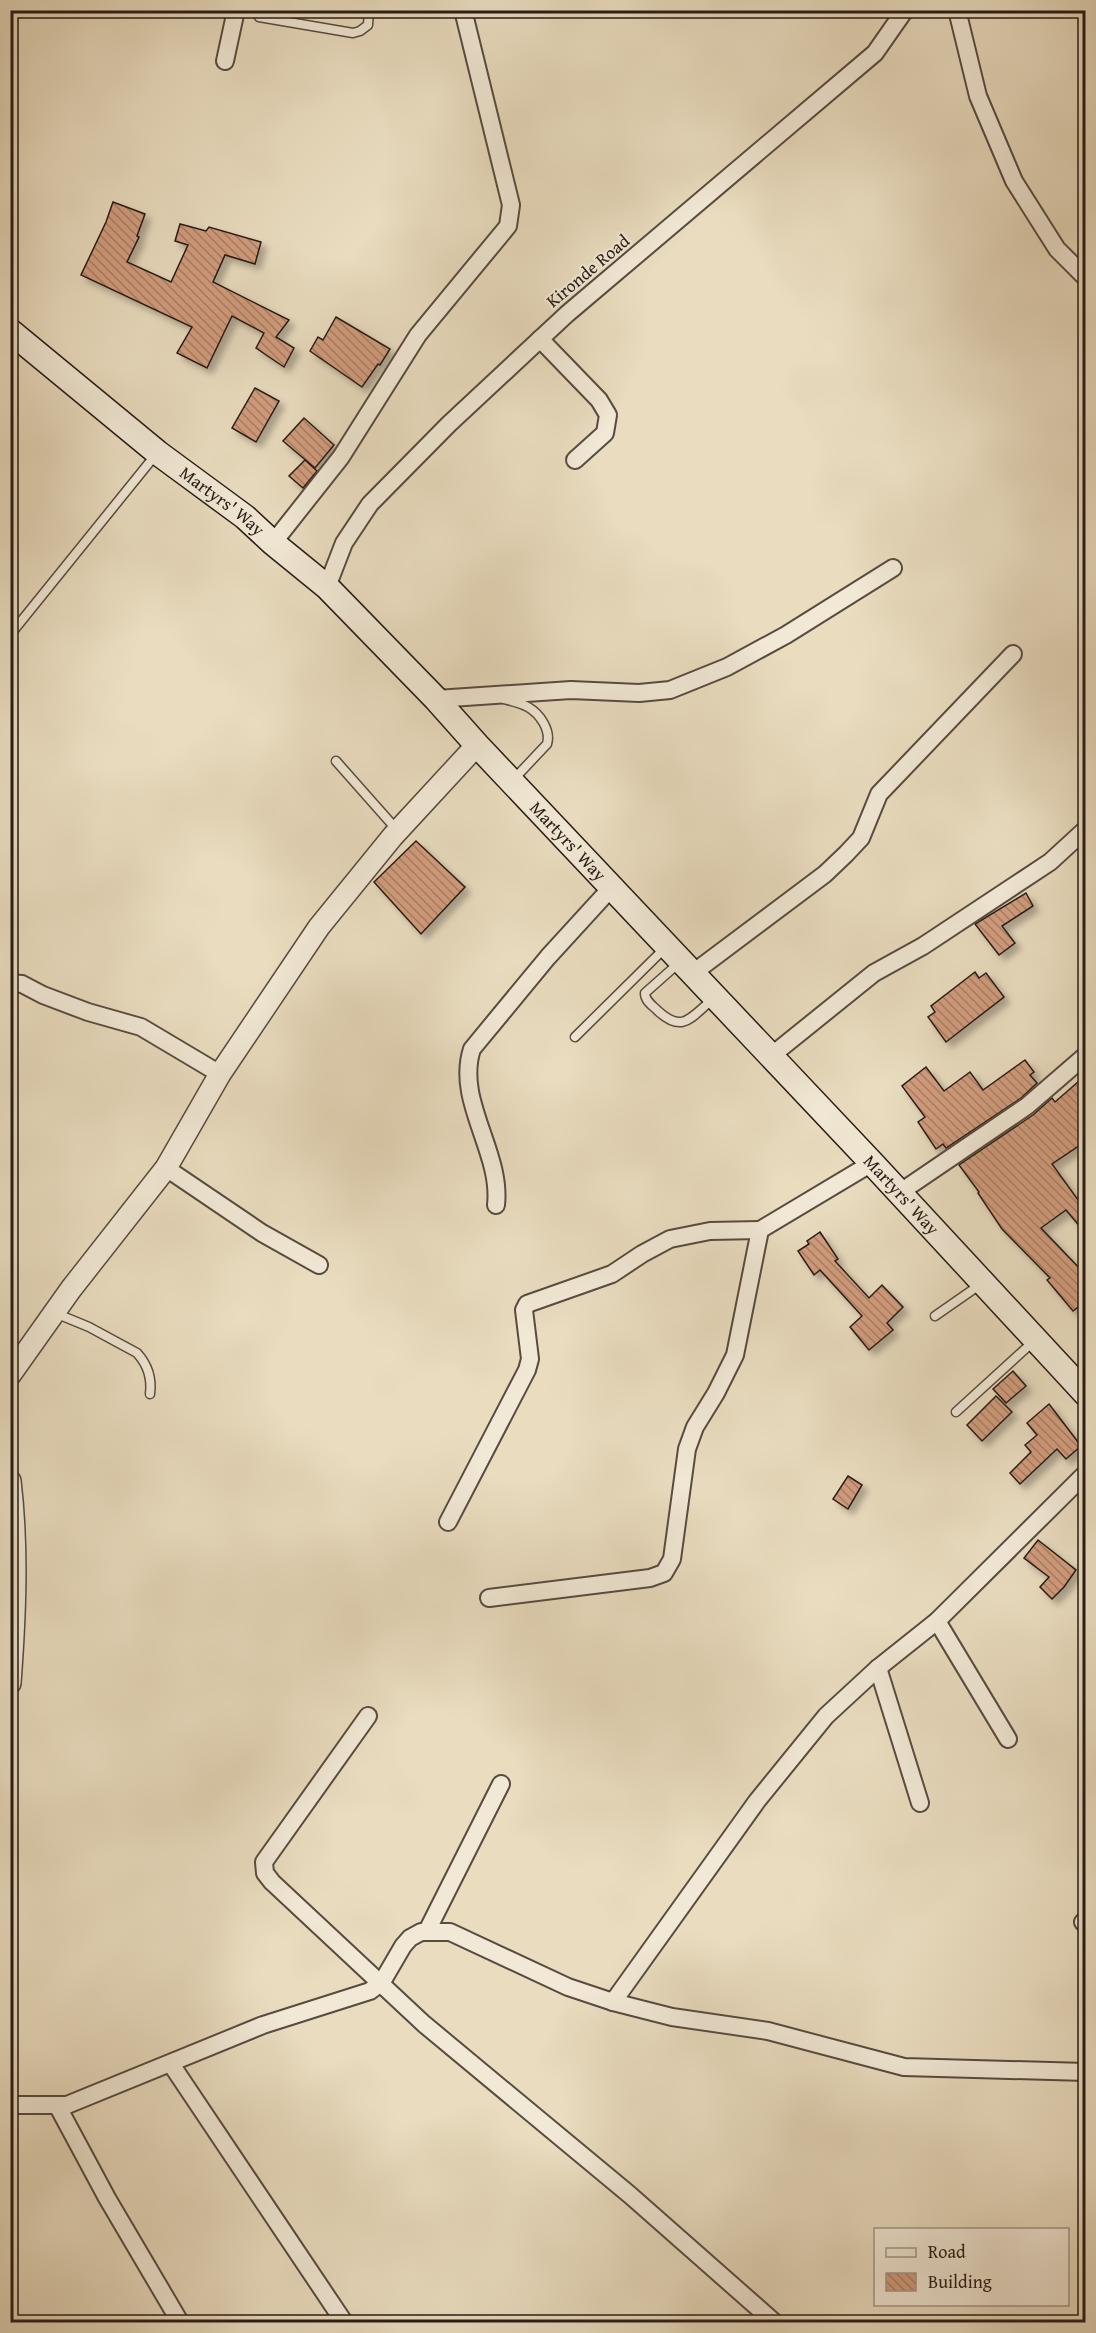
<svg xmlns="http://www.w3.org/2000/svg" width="1096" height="2333" viewBox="0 0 1096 2333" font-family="'Gentium Book Plus',serif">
  <defs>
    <pattern id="building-back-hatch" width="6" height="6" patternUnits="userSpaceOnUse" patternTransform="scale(1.5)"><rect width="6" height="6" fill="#d19c7d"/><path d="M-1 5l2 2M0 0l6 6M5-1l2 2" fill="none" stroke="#aa7e65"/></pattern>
    <filter id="shadow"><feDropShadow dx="5.5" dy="5.5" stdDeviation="3" flood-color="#0004"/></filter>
  </defs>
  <rect width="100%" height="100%" fill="#e9dcbf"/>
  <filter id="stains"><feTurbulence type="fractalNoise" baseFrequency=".00333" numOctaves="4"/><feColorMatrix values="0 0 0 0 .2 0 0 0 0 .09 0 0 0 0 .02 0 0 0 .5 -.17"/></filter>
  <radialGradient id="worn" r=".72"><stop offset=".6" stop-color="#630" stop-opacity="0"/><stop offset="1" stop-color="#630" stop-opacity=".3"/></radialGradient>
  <!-- building -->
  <g fill="url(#building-back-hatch)" stroke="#271b16" stroke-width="1.5" filter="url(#shadow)">
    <path d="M113 202 145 214 137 236 139 237 127 262 171 282 188 245 175 241 180 224 206 231 209 227 261 242 255 264 225 255 213 282 289 320 276 337 294 348 284 367 256 348 264 333 232 316 207 368 177 353 192 327 81 275 106 222Z"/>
    <path d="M336 317 390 349 380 365 378 364 362 387 310 351 318 337 323 340Z"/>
    <path d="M255 388 279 401 256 442 232 428Z"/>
    <path d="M304 418 334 445 315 468 283 441Z"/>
    <path d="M305 460 317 471 303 488 289 476Z"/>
    <path d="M416 841 465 887 421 934 374 882Z"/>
    <path d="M1026 893 1033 906 1002 926 1015 943 999 955 975 924Z"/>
    <path d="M975 972 979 978 986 973 1004 997 946 1042 928 1017 935 1012 931 1006Z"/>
    <path d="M1025 1060 1034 1072 1030 1075 1037 1083 1021 1098 946 1148 943 1144 936 1149 918 1122 925 1117 902 1086 926 1067 944 1091 970 1072 983 1090Z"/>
    <path d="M1086 1075V1141L1052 1164 1086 1211V1234L1066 1210 1041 1228 1086 1275V1301L1073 1311 1047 1280 1050 1278 1002 1229 978 1193 979 1192 959 1165 1033 1115 1052 1098 1055 1102Z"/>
    <path d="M820 1232 838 1259 835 1261 869 1298 882 1285 903 1307 887 1323 893 1330 869 1350 850 1327 862 1316 820 1270 814 1275 798 1251 809 1244 807 1241Z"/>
    <path d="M1013 1371 1026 1386 1006 1403 993 1389Z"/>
    <path d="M996 1396 1012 1412 982 1441 967 1425Z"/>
    <path d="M1049 1404 1081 1446 1066 1459 1057 1449 1020 1484 1010 1473 1031 1452 1025 1445 1037 1435 1027 1423Z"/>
    <path d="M848 1476 862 1485 848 1509 833 1499Z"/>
    <path d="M1038 1540 1076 1570 1064 1587 1052 1599 1040 1587 1049 1577 1024 1558Z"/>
  </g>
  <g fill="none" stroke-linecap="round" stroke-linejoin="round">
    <!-- service casing -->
    <g stroke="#584b40" stroke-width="11">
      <g id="service">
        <path d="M259 17 353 33 360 31 368 25 369 10"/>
        <path d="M10 635 157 453"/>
        <path d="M504 699C512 701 521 703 528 707 540 714 551 730 547 744L514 779"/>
        <path d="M336 761 397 830"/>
        <path d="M680 962 645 993C645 1001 652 1005 658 1011 683 1034 691 1017 713 999"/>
        <path d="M575 1037 665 948"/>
        <path d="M55 1313 89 1327 137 1353C148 1365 152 1379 150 1394"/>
        <path d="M935 1316 981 1284"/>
        <path d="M956 1412 1035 1340"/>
      </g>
    </g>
    <!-- minor casing -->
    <g stroke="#584b40" stroke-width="20">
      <g id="minor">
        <path d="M957 10 978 96 1014 181 1057 249 1086 278"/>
        <path d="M225 61 236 10"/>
        <path d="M540 339 599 400 608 415 605 433 575 460"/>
        <path d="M273 543 341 457 418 335 508 226 511 205 463 10"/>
        <path d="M327 587 344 543 370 504 449 424 567 314 875 53 905 10"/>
        <path d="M436 699 571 690 639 693 670 690 727 667 786 635 893 568"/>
        <path d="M693 973 825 874 846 854 861 838 879 794 1013 654"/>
        <path d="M10 983 22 984 43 995 88 1012 141 1027 220 1074"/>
        <path d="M771 1056 874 973 923 946 1050 862 1086 829"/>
        <path d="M166 1168 262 1233 319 1265"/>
        <path d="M899 1193 1027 1106 1086 1055"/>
        <path d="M496 1205C502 1152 455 1101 472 1049L548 957 612 887"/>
        <path d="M448 1522 527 1370 530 1359 524 1310 527 1304 612 1274 642 1254 670 1239 710 1231 760 1230"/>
        <path d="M489 1598 650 1578 664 1573 672 1559 687 1449 695 1427 716 1393 735 1355 760 1230 872 1163"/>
        <path d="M937 1621 1008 1739"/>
        <path d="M878 1668 920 1803"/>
        <path d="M368 1716 264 1862 265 1873 272 1882 424 2024 630 2195 774 2322"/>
        <path d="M1083 1922 1086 1921"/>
        <path d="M427 1931 501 1784"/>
        <path d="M613 2002 757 1801 826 1716 878 1668 937 1621 1086 1473"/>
        <path d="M171 2064 344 2322"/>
        <path d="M10 2105H67L263 2025 370 1991 382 1982 403 1946 410 1938 421 1932H450L568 1987 613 2002 672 2017 768 2031 904 2067 1086 2072"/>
        <path d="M57 2105 107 2198 180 2322"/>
      </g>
    </g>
    <!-- tertiary casing -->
    <g stroke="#584b40" stroke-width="24">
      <g id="tertiary">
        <path d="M10 1375 71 1289 166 1168 220 1074 319 927 393 836 477 745"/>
        <path d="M10 1481C18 1548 15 1616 10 1683"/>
      </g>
    </g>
    <!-- secondary casing -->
    <g stroke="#271b16" stroke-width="27">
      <g id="secondary">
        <path id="s1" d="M10 331 158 453 245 517 273 543 327 587 436 699 477 745 872 1163 1086 1394"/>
      </g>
    </g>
    <!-- service -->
    <use href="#service" stroke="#f1e8d5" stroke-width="8"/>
    <!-- minor -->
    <use href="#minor" stroke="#f1e8d5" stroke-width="16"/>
    <!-- tertiary -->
    <use href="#tertiary" stroke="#f1e8d5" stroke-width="21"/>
    <!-- secondary -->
    <use href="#secondary" stroke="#f1e8d5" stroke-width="24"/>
  </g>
  <g text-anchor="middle" stroke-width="4.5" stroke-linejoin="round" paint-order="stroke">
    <!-- street labels -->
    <g font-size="18" fill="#271b16" stroke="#f1e8d5">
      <text transform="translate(588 271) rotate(-40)" y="6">Kironde Road</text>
      <text dy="6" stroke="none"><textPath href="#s1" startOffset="272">Martyrs' Way</textPath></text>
      <text dy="6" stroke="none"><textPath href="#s1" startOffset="758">Martyrs' Way</textPath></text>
      <text dy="6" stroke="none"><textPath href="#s1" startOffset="1244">Martyrs' Way</textPath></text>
    </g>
  </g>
  <!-- margin -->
  <rect width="1096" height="2333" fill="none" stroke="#e9dcbf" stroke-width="36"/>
  <rect x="12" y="12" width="1072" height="2309" fill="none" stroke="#271b16" stroke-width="3"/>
  <rect x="18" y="18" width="1060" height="2297" fill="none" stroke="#271b16" stroke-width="1.5"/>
  <!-- legend -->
  <rect x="874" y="2228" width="195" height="78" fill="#f1e8d5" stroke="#a09689" stroke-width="1.5"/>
  <rect x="886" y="2248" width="30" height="9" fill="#f1e8d5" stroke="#a09689" stroke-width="1.5"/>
  <text x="928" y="2258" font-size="18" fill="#271b16">Road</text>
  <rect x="886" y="2273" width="30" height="18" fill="url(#building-back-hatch)" stroke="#a09689" stroke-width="1.5"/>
  <text x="928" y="2288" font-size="18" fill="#271b16">Building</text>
  <rect width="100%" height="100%" filter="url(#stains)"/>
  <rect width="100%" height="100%" fill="url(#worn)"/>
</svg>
